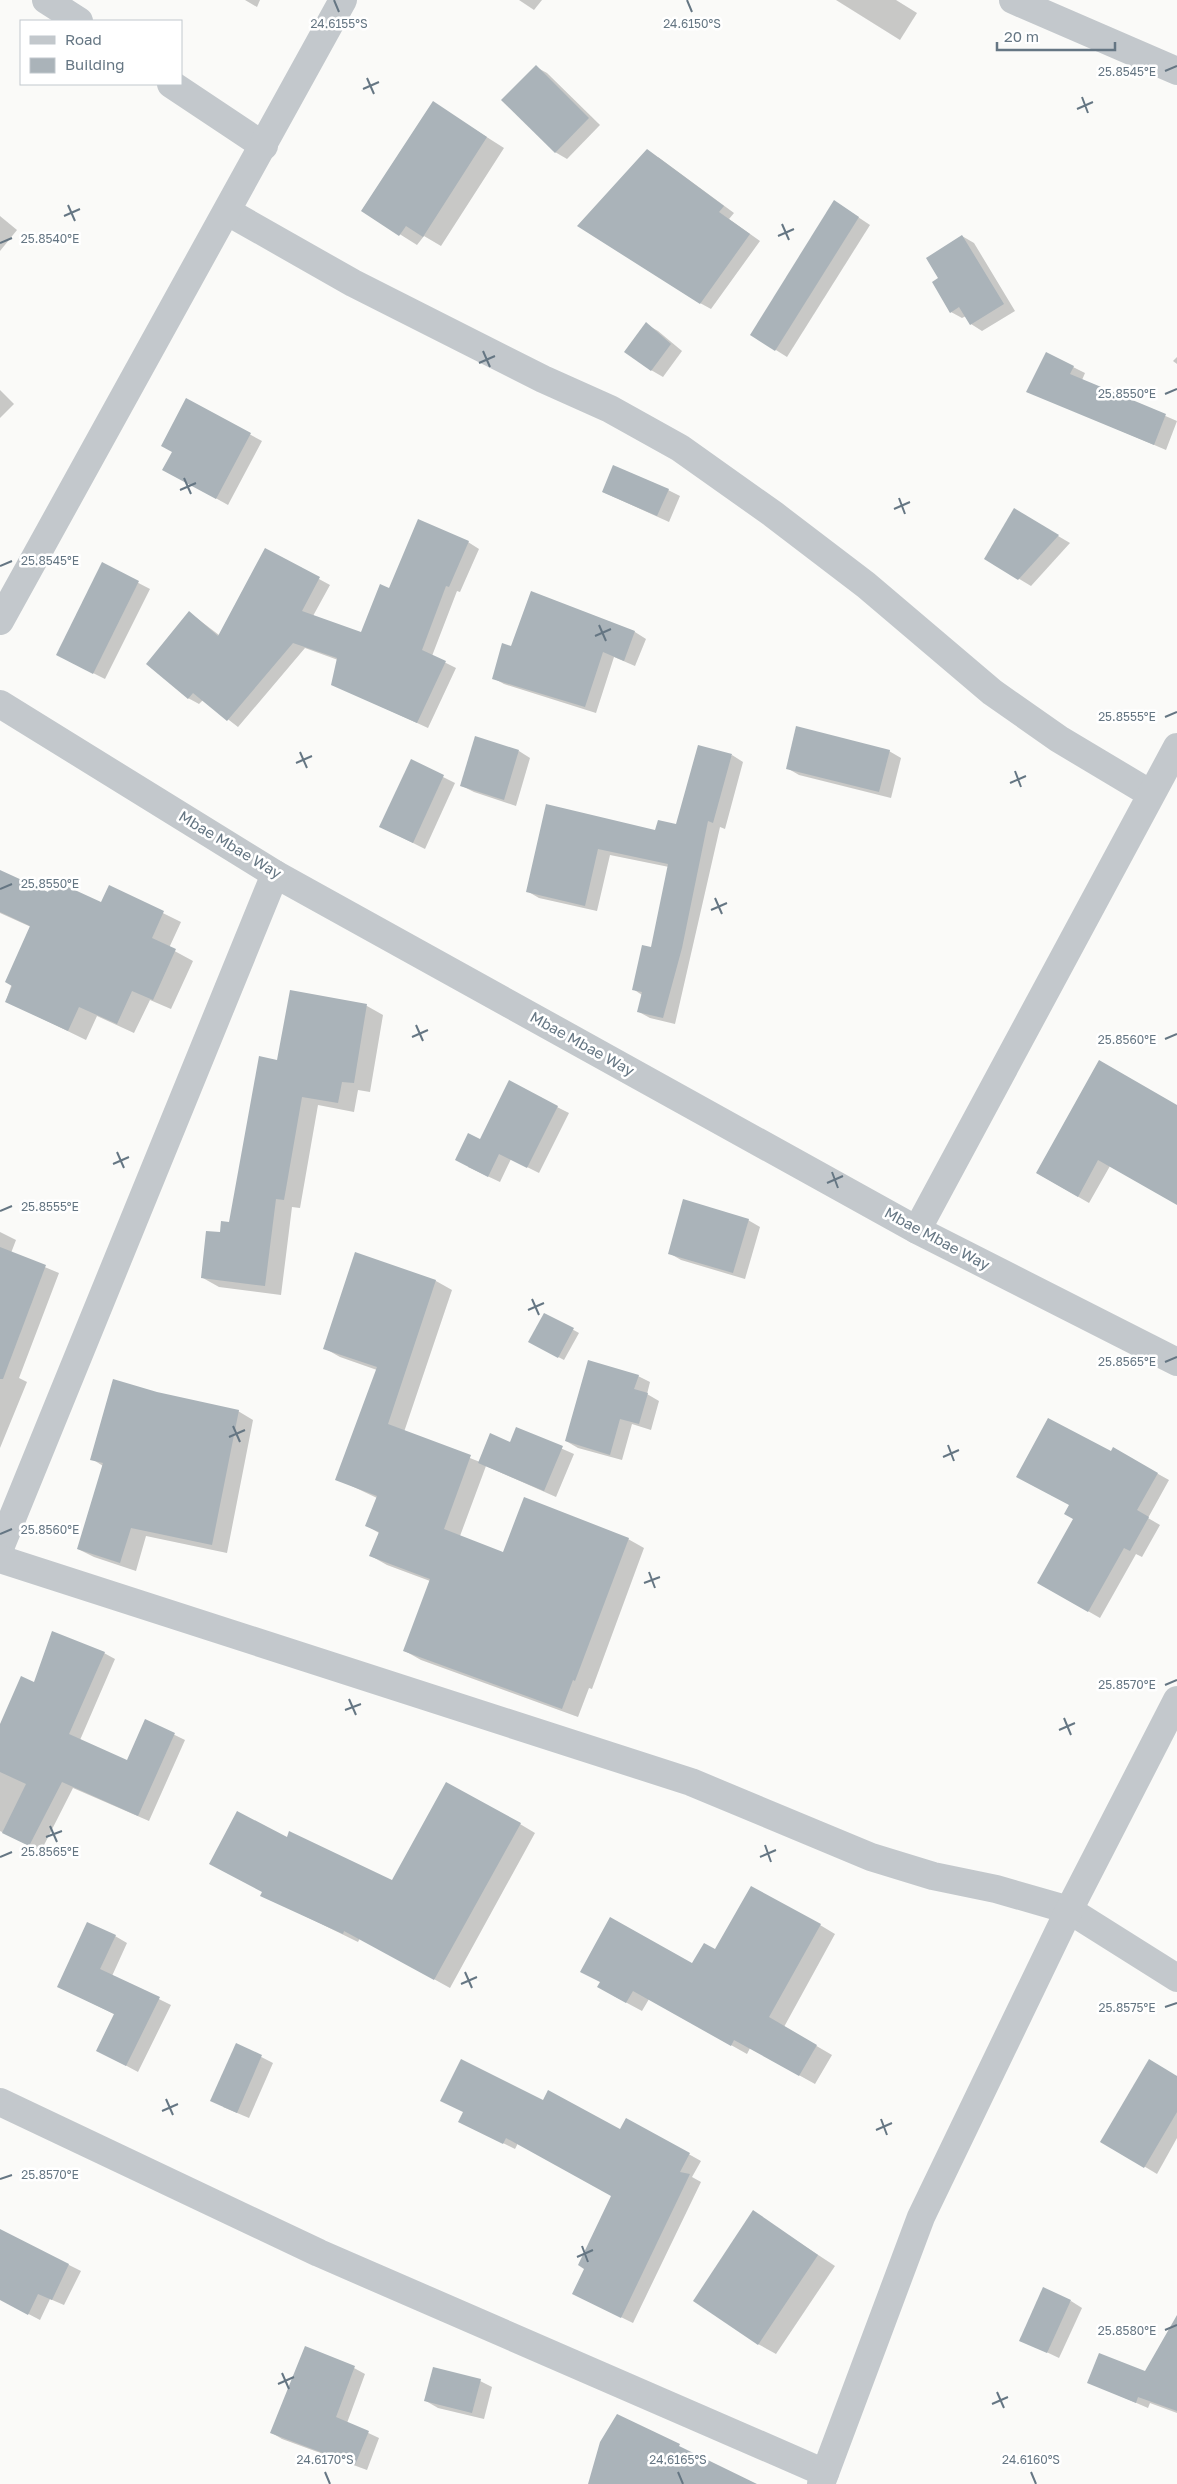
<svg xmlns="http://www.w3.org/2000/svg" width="1177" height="2484" viewBox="0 0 1177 2484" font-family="'Golos Text',sans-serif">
  <rect width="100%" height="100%" fill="#fafaf8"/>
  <!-- shadow -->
  <g fill="#0003">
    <path d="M245 0H260L257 7Z"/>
    <path d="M519 0H542L534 10Z"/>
    <path d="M836 0H896L917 13 900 40Z"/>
    <path d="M536 67 547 73 600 125 567 159 555 152Z"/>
    <path d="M433 103 504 148 441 246 424 236 417 245 363 211Z"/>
    <path d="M658 157 734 213 729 219 760 241 711 309 700 303Z"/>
    <path d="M846 209 870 225 787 357 752 335Z"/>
    <path d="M0 216 17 230 0 251Z"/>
    <path d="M962 236 974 243 1015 311 982 331 971 324 966 316 962 318 951 312 940 279Z"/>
    <path d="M646 324 658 331 682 351 663 377 651 370Z"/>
    <path d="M1177 357V364L1173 361Z"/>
    <path d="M1073 367 1085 373 1082 380 1177 421 1166 450 1028 391Z"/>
    <path d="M0 390 14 404 0 418Z"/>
    <path d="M187 400 262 441 228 505 176 476 173 452Z"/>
    <path d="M668 490 680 496 669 522 603 492Z"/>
    <path d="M1014 510 1070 543 1031 586 986 559Z"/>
    <path d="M468 542 479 549 460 592 457 591 432 656 456 668 428 728 332 684 338 660 305 648 238 727 203 700 199 704 188 698 190 613 219 635 319 579 330 585 313 616 362 634 390 589Z"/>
    <path d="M102 564 150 589 105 679 69 661Z"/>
    <path d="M532 593 635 632 646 639 635 666 614 657 596 713 504 684 493 678 511 648Z"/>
    <path d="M519 751 530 758 516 806 474 792 462 786Z"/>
    <path d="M889 751 901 758 891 798 799 775 787 768Z"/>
    <path d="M732 755 743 762 725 829 720 827 675 1024 650 1018 639 1012 642 995 633 989 652 949 669 867 610 855 597 911 539 898 527 891 547 806 656 832 676 825Z"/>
    <path d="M411 761 455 783 425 849 381 827Z"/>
    <path d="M0 876 48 893 102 903 110 887 181 922 169 948 193 961 171 1009 150 1000 134 1033 97 1016 86 1040 6 1001 31 927 0 913Z"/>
    <path d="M291 992 367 1006 383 1015 370 1092 358 1090 354 1112 318 1105 300 1208 292 1207 281 1295 219 1287 203 1278 221 1234 230 1223 278 1061Z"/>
    <path d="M1177 1106V1204L1110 1166 1089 1203 1037 1173Z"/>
    <path d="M557 1107 569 1113 539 1173 511 1159 500 1182 468 1167 480 1141Z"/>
    <path d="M748 1220 760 1227 745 1279 681 1260 669 1253Z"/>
    <path d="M0 1232 16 1240 11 1253 59 1273 19 1378 27 1382 0 1448Z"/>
    <path d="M356 1254 436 1281 452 1290 404 1432 480 1462 511 1444 517 1429 574 1454 556 1497 486 1466 460 1536 504 1554 628 1539 644 1548 592 1689 589 1688 578 1717 421 1660 405 1651 430 1581 387 1565 371 1556 379 1533 367 1526 377 1498 337 1479 377 1370 340 1357 324 1348Z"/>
    <path d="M545 1314 579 1333 564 1360 530 1342Z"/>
    <path d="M638 1376 650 1382 647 1394 659 1401 651 1430 632 1424 622 1460 578 1448 566 1441Z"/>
    <path d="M157 1394 238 1411 253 1420 227 1553 146 1536 136 1571 94 1557 78 1549 103 1466 92 1459Z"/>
    <path d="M1113 1449 1169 1480 1148 1518 1160 1525 1142 1557 1136 1554 1100 1618 1039 1583 1075 1519 1070 1505Z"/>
    <path d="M104 1653 115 1659 80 1740 128 1762 146 1721 185 1740 149 1821 73 1788 41 1851 0 1831V1728Z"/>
    <path d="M520 1824 535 1833 450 1988 360 1938 358 1942 262 1895 287 1839 393 1882Z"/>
    <path d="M820 1925 835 1934 784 2027 832 2055 815 2084 750 2048 747 2054 649 1999 642 2011 614 1996 601 1982 693 1965 716 1951Z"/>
    <path d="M115 1936 127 1943 112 1976 171 2005 138 2072 110 2057 116 2015 58 1986Z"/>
    <path d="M236 2044 273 2063 249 2118 223 2107Z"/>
    <path d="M1177 2077V2138L1157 2174 1102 2141Z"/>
    <path d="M626 2119 701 2161 692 2177 701 2182 633 2323 586 2300V2269L613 2196 518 2143 515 2149 472 2128 620 2131Z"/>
    <path d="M753 2212 835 2266 776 2354 758 2344Z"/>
    <path d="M7 2234 81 2271 64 2305 50 2299 40 2320 0 2299V2248Z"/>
    <path d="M1071 2301 1082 2308 1059 2358 1021 2340Z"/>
    <path d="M1177 2317V2413L1150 2403 1148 2408 1088 2382 1145 2373Z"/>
    <path d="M354 2368 365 2374 347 2423 379 2438 367 2470 282 2439 272 2433Z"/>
    <path d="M480 2381 492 2387 484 2419 438 2408 426 2401Z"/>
  </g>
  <!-- building -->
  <g fill="#aab3b9">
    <path d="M536 65 589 118 555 153 501 100Z"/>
    <path d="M433 101 487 137 423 237 406 226 399 236 361 211Z"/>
    <path d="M647 149 724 206 719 212 750 234 700 304 577 226Z"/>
    <path d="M834 200 859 217 775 351 750 335Z"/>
    <path d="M962 235 1004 304 970 325 959 307 950 313 932 282 938 278 926 258Z"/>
    <path d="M646 322 671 344 651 371 624 352Z"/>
    <path d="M1046 352 1074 366 1070 374 1166 414 1154 445 1026 392Z"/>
    <path d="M186 398 251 433 216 499 162 470 172 452 161 446Z"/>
    <path d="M613 465 669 489 657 516 602 492Z"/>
    <path d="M1014 508 1059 535 1018 580 984 559Z"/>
    <path d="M418 519 469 541 449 587 446 586 422 650 446 661 417 723 331 685 337 658 293 643 227 721 193 693 188 699 146 664 189 611 218 636 265 548 320 577 302 611 361 632 380 584 389 588Z"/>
    <path d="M102 562 139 581 93 674 56 655Z"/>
    <path d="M531 591 635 631 624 661 603 652 585 707 492 679 502 643 511 646Z"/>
    <path d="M796 726 890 750 879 792 786 769Z"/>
    <path d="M475 736 519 750 504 800 460 786Z"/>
    <path d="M698 745 732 754 713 823 708 821 682 948 663 1018 637 1012 642 992 632 990 642 945 651 947 668 864 598 849 585 906 526 892 546 804 655 830 658 820 676 824Z"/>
    <path d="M411 759 444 775 413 843 379 827Z"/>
    <path d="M0 870 48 892 53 880 101 902 109 885 164 911 152 938 176 949 153 1000 132 991 117 1024 79 1007 68 1031 5 1002 12 986 5 982 30 926 0 912Z"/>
    <path d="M290 990 367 1004 354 1083 342 1082 338 1103 302 1097 284 1200 276 1199 265 1286 201 1278 206 1231 220 1232 221 1221 229 1222 259 1056 277 1060Z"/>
    <path d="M1099 1060 1177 1105V1205L1098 1160 1078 1197 1036 1173Z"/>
    <path d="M509 1080 558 1106 527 1168 499 1154 488 1177 455 1160 468 1133 480 1139Z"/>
    <path d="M683 1199 749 1219 733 1273 668 1254Z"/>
    <path d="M0 1247 46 1265 3 1379H0Z"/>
    <path d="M355 1252 436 1280 388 1424 471 1455 444 1529 503 1552 524 1497 629 1538 575 1681 573 1680 562 1709 403 1651 430 1579 369 1556 379 1532 365 1526 377 1496 335 1480 377 1367 323 1349Z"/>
    <path d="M544 1313 574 1328 558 1358 528 1342Z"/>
    <path d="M588 1360 639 1375 634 1389 648 1393 639 1424 620 1419 610 1455 565 1441Z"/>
    <path d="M113 1379 157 1392 239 1410 212 1545 131 1528 120 1563 77 1549 103 1463 90 1460Z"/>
    <path d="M1048 1418 1111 1451 1113 1447 1158 1473 1137 1510 1149 1517 1130 1551 1124 1548 1088 1612 1037 1583 1073 1519 1064 1514 1069 1505 1016 1477Z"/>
    <path d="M516 1427 563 1446 544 1491 478 1463 490 1433 510 1442Z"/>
    <path d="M52 1631 105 1652 69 1734 127 1760 145 1719 175 1733 138 1816 62 1782 29 1846 2 1833 26 1784 0 1772V1724L21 1676 34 1682Z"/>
    <path d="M446 1782 521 1823 434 1980 344 1931 343 1934 260 1896 262 1892 209 1864 237 1811 287 1837 289 1831 392 1880Z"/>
    <path d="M751 1886 821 1924 769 2017 817 2045 799 2076 734 2040 731 2046 633 1991 626 2003 597 1987 600 1982 580 1972 610 1917 692 1963 704 1943 715 1949Z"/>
    <path d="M87 1922 116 1935 100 1969 160 1997 126 2066 96 2051 114 2014 57 1987Z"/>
    <path d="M236 2043 262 2055 237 2113 210 2101Z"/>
    <path d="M461 2059 543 2100 548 2090 620 2129 626 2118 690 2153 680 2172 690 2174 621 2318 572 2294 584 2269 578 2265 611 2196 506 2138 503 2144 458 2122 463 2112 440 2101Z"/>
    <path d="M1149 2059 1177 2076V2112L1144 2168 1100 2142Z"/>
    <path d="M753 2210 818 2255 758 2345 693 2301Z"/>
    <path d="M0 2229 69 2264 52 2300 38 2294 28 2315 0 2300Z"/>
    <path d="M1043 2287 1071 2300 1047 2353 1019 2341Z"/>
    <path d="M1177 2315V2411L1138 2397 1136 2403 1087 2383 1099 2353 1145 2371Z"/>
    <path d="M305 2346 355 2366 336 2417 369 2431 355 2465 270 2433Z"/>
    <path d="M433 2367 481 2379 472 2413 424 2401Z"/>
    <path d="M617 2414 680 2444 679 2446 757 2484H588L600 2442Z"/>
  </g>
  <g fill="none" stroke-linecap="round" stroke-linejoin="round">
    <!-- minor -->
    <g stroke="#c3c8cc" stroke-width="28">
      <path d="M46 0 79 21"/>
      <path d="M1013 0 1177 71"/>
      <path d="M171 84 264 146"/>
      <path d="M228 212 353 283 543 379 610 409 680 448 773 514 866 585 992 692 1059 739 1151 794"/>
      <path d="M0 621 343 0"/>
      <path d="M0 704 275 874 917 1230 1177 1362"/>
      <path d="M917 1230 1177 747"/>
      <path d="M0 1548 275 874"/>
      <path d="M0 1559 691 1782 871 1857 933 1876 996 1889 1069 1910 1177 1978"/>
      <path d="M0 2102 319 2253 825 2473"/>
      <path d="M821 2484 921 2217 1069 1910 1177 1700"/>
    </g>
  </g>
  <!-- ticks -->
  <path fill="none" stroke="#657683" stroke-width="2" d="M334 0 339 12M687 0 692 12M1165 71 1177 66M367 78 374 94M363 89 379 82M1082 97 1088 113M1077 109 1093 102M68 205 75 221M64 216 80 209M782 224 789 240M778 236 794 229M0 243 12 238M483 351 490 367M479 363 495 356M1165 394 1177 389M184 478 191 494M180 490 196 483M899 498 905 514M894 509 910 502M0 566 12 561M599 625 606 641M595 636 611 629M1165 717 1177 712M300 752 307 768M296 763 312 756M1015 771 1021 787M1010 783 1026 776M0 889 12 884M715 898 722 914M711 910 727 903M416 1025 423 1041M412 1037 428 1030M1165 1039 1177 1034M117 1152 124 1168M113 1164 129 1157M832 1172 838 1188M827 1183 843 1176M0 1211 12 1206M532 1299 539 1315M528 1310 544 1303M1165 1362 1177 1357M233 1426 240 1442M229 1437 245 1430M948 1445 954 1461M943 1457 959 1450M0 1534 12 1529M649 1572 655 1588M644 1583 660 1577M1165 1685 1177 1680M349 1699 356 1715M345 1710 361 1704M1064 1718 1071 1735M1059 1730 1075 1723M50 1826 57 1842M46 1837 62 1831M765 1845 771 1862M0 1857 12 1852M760 1857 776 1850M465 1972 472 1988M461 1984 477 1977M1165 2007 1177 2003M166 2099 173 2115M162 2111 178 2104M881 2119 887 2135M876 2130 892 2123M0 2179 12 2175M582 2246 588 2262M577 2257 593 2250M1165 2330 1177 2325M282 2373 289 2389M278 2384 294 2377M997 2392 1004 2408M992 2404 1008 2397M325 2472 330 2484M678 2472 683 2484M1031 2472 1036 2484"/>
  <g text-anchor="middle" stroke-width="5" stroke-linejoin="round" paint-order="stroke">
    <!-- street labels -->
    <g font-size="15" fill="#657683" stroke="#fff">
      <text transform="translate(230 845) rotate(31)" y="5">Mbae Mbae Way</text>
      <text transform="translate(582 1044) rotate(29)" y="5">Mbae Mbae Way</text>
      <text transform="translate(937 1239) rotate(28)" y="5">Mbae Mbae Way</text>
    </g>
  </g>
  <g font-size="12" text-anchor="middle" fill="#657683" stroke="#fff" stroke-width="5" stroke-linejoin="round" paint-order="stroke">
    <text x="339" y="28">24.6155°S</text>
    <text x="692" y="28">24.6150°S</text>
    <text x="1127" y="76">25.8545°E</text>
    <text x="50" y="243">25.8540°E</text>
    <text x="1127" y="398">25.8550°E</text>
    <text x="50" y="565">25.8545°E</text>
    <text x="1127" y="721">25.8555°E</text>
    <text x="50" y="888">25.8550°E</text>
    <text x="1127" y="1044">25.8560°E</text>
    <text x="50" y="1211">25.8555°E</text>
    <text x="1127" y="1366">25.8565°E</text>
    <text x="50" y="1534">25.8560°E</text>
    <text x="1127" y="1689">25.8570°E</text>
    <text x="50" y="1856">25.8565°E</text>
    <text x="1127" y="2012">25.8575°E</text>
    <text x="50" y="2179">25.8570°E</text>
    <text x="1127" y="2335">25.8580°E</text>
    <text x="325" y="2464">24.6170°S</text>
    <text x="678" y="2464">24.6165°S</text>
    <text x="1031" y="2464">24.6160°S</text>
  </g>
  <!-- legend -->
  <rect x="20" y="20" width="162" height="65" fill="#ffffff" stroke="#c1c8cd"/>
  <rect x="30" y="36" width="25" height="8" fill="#c3c8cc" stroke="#c1c8cd"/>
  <text x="65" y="45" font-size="15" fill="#657683">Road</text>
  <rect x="30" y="58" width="25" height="15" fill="#aab3b9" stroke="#c1c8cd"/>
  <text x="65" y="70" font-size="15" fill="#657683">Building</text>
  <!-- scale -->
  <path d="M997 42v8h118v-8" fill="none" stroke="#657683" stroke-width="2.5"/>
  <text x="1004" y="42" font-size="15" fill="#657683" stroke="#ffffff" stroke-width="4" paint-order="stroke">20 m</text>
</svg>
